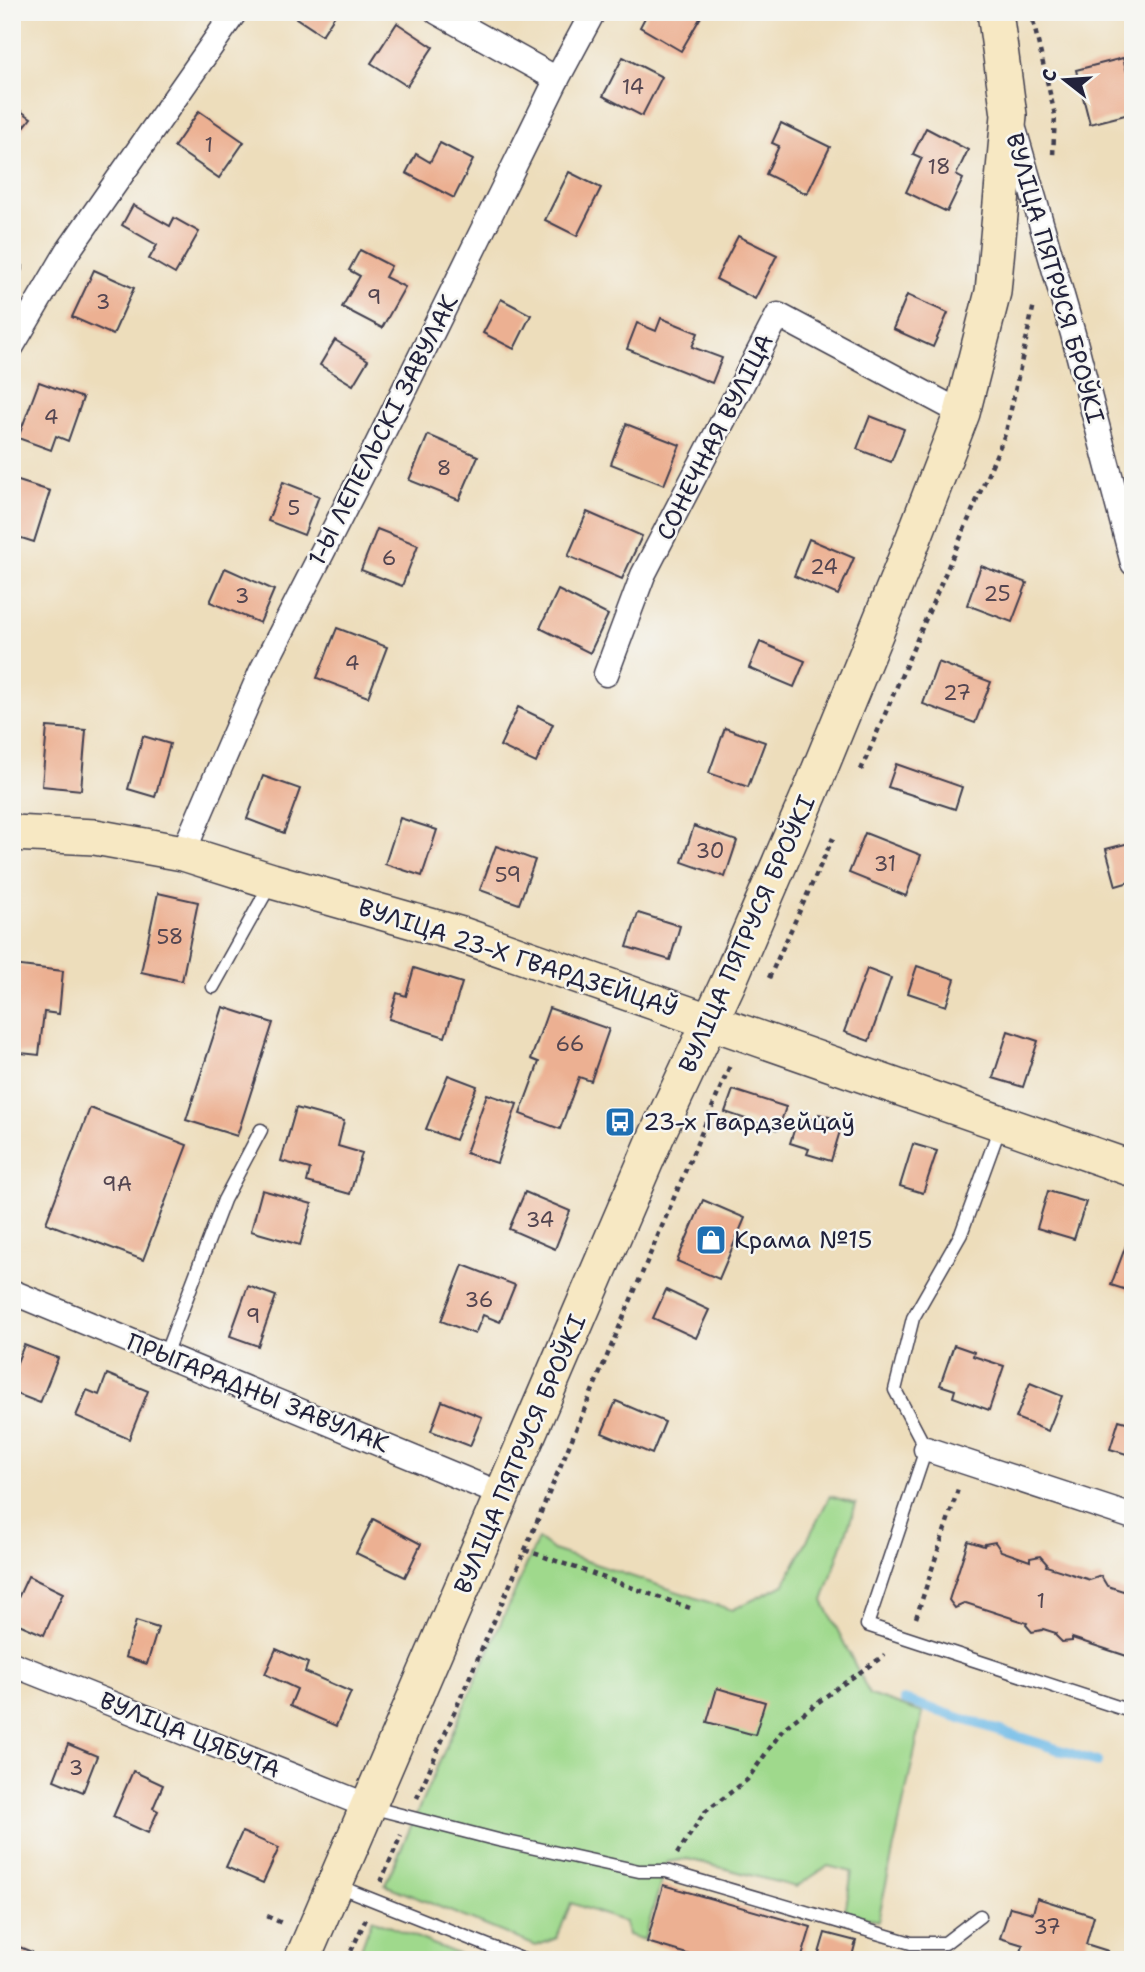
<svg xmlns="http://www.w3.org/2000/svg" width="1145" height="1972" viewBox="0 0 1145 1972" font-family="'Shantell Sans',sans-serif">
  <rect width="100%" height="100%" fill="#f6f6f2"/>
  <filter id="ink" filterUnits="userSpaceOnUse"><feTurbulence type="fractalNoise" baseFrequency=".0143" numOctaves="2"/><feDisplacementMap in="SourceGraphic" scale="14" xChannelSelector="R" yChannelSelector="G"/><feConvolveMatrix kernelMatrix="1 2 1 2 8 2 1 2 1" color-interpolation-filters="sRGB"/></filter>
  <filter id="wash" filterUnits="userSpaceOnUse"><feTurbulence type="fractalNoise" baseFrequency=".00686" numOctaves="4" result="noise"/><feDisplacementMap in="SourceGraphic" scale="28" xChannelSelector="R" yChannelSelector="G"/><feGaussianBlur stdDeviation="1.57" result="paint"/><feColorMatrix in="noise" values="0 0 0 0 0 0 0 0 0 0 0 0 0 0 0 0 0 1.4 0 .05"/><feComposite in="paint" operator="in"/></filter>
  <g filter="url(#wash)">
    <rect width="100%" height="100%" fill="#edddbb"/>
    <!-- green -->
    <g fill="#9fd98c" stroke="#607e64" stroke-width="2">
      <path d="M830 1496 856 1504 823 1601 870 1695 923 1713 878 1921 845 1912 852 1872 828 1866 796 1887 688 1859 667 1862 644 1940 628 1935 625 1922 571 1903 557 1938 536 1946 385 1885 538 1539 553 1550 732 1610 784 1585Z"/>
      <path d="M372 1919 472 1960H357Z"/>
    </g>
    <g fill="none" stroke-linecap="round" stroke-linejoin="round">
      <!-- stream -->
      <path stroke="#6dbae7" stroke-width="10" d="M904 1700 1097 1762"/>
    </g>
    <g id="blocks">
      <!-- building -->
      <g fill="#ecb092">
        <path d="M287 12H337L322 35Z"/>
        <path d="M648 12H698L702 15 681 51 640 27Z"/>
        <path d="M397 23 433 47 407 86 371 63Z"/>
        <path d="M623 57 662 77 642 116 603 96Z"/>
        <path d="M1123 58 1133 94V113L1090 124 1076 70Z"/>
        <path d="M12 105 31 118 12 143Z"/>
        <path d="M199 111 244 142 219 178 174 147Z"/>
        <path d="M781 123 830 147 807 194 766 174 779 146 772 143Z"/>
        <path d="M926 128 968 150 956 175 963 179 947 212 906 192 922 158 913 154Z"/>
        <path d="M440 143 473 160 454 198 406 173 416 154 430 162Z"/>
        <path d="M569 172 601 188 577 236 545 220Z"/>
        <path d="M133 205 170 226 174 218 199 232 175 274 149 259 157 245 122 225Z"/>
        <path d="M738 236 777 255 755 299 716 279Z"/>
        <path d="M360 250 391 266 385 277 405 287 382 328 342 307 360 276 349 270Z"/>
        <path d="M12 262 23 266 13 297H12Z"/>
        <path d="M94 270 134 288 113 335 72 317Z"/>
        <path d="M907 295 948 313 933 347 893 329Z"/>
        <path d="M501 299 531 315 514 349 483 333Z"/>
        <path d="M661 318 698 333 692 347 722 358 712 383 627 349 637 323 656 331Z"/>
        <path d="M335 340 368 360 353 385 320 365Z"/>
        <path d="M39 382 83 398 68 441 56 436 51 450 18 438Z"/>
        <path d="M870 416 904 429 891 462 857 449Z"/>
        <path d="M626 424 680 445 664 485 611 464Z"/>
        <path d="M428 435 478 456 459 500 409 480Z"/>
        <path d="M12 479 50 491 34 542 12 535Z"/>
        <path d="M283 482 319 496 304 535 268 521Z"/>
        <path d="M587 512 642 536 622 579 568 556Z"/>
        <path d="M377 529 418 545 402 586 361 570Z"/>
        <path d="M809 539 854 558 838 595 794 576Z"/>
        <path d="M981 566 1027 583 1012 622 967 605Z"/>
        <path d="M225 568 274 590 260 623 210 602Z"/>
        <path d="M558 590 608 615 590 653 540 628Z"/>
        <path d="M337 628 387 647 368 697 317 678Z"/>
        <path d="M760 642 805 661 794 687 749 668Z"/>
        <path d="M938 662 991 682 975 723 923 704Z"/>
        <path d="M518 707 553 724 536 763 500 746Z"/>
        <path d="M47 727 86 730 81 790 42 786Z"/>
        <path d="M725 728 765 742 748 787 709 773Z"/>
        <path d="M143 736 170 744 155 797 128 789Z"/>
        <path d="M896 764 962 787 955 809 888 787Z"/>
        <path d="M263 776 300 789 284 833 247 819Z"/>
        <path d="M400 818 437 830 422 876 385 864Z"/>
        <path d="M694 826 737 841 725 877 682 862Z"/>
        <path d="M865 833 921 855 906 896 849 873Z"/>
        <path d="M1133 842V881L1116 886 1106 849Z"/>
        <path d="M496 846 535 860 519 904 480 890Z"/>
        <path d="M158 893 198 902 182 981 141 972Z"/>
        <path d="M638 913 680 926 670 960 627 947Z"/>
        <path d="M12 965 63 971 59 1014 44 1012 39 1055 12 1052Z"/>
        <path d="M917 966 955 979 946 1006 908 993Z"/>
        <path d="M414 968 462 983 445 1037 389 1019 397 993 406 996Z"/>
        <path d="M867 969 891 978 869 1041 844 1032Z"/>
        <path d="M223 1007 273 1023 237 1136 186 1120Z"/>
        <path d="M549 1008 609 1029 591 1081 579 1077 560 1129 520 1114 539 1062 531 1059Z"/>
        <path d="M1008 1031 1038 1041 1023 1087 993 1078Z"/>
        <path d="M448 1075 477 1086 455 1140 426 1129Z"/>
        <path d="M733 1090 786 1107 778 1130 725 1112Z"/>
        <path d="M487 1094 517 1104 497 1163 466 1153Z"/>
        <path d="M90 1108 187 1145 143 1260 46 1223Z"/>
        <path d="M296 1108 344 1121 338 1146 362 1153 350 1194 307 1182 310 1169 281 1161Z"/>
        <path d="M819 1114 843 1121 831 1161 807 1154 809 1149 790 1143 799 1115 817 1121Z"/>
        <path d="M913 1144 937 1151 923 1193 900 1186Z"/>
        <path d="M262 1190 312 1204 300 1245 251 1231Z"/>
        <path d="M1048 1191 1086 1202 1074 1239 1037 1228Z"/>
        <path d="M525 1192 570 1211 555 1249 509 1229Z"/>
        <path d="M703 1200 745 1218 719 1279 677 1261Z"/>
        <path d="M1128 1240 1133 1242V1292L1111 1285Z"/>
        <path d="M463 1265 515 1285 500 1322 483 1315 475 1334 441 1321Z"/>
        <path d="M248 1286 276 1296 258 1346 230 1336Z"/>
        <path d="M666 1290 709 1310 696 1338 653 1318Z"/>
        <path d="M24 1345 58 1358 40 1403 12 1392V1375Z"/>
        <path d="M954 1345 974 1352 973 1356 1004 1366 989 1410 953 1397 955 1390 940 1385Z"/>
        <path d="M107 1374 148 1391 129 1439 76 1416 87 1390 99 1395Z"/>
        <path d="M1030 1383 1062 1396 1048 1431 1016 1418Z"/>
        <path d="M442 1401 482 1417 470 1446 431 1431Z"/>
        <path d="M616 1401 665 1422 652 1454 602 1433Z"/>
        <path d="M1119 1420 1133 1424V1456L1110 1449Z"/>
        <path d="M373 1519 421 1544 405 1577 356 1553Z"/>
        <path d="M968 1541 984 1546 985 1544 995 1542 1001 1551 1030 1561V1558L1040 1556 1047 1564 1046 1566 1090 1580 1101 1576 1107 1586 1133 1594V1658L1072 1638V1641L1062 1642 1055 1635 1056 1633 1043 1629 1042 1630 1032 1632 1026 1625 1027 1623 966 1603 955 1608 949 1600Z"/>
        <path d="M28 1576 63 1593 44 1635 12 1621V1611Z"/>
        <path d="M136 1621 158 1628 147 1664 125 1657Z"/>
        <path d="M276 1649 308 1663 305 1672 351 1692 336 1726 290 1706 297 1689 265 1674Z"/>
        <path d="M717 1688 765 1702 755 1735 707 1722Z"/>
        <path d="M68 1744 97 1756 83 1792 54 1780Z"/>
        <path d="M133 1771 163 1785 153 1808 158 1811 148 1833 113 1817Z"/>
        <path d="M242 1832 279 1848 263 1883 226 1867Z"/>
        <path d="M663 1885 811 1927 801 1960H707L647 1942Z"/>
        <path d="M1037 1898 1094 1916 1086 1944 1108 1951 1105 1960H1019L1023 1945 1000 1938 1010 1907 1033 1913Z"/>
        <path d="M825 1933 856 1941 851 1960H817Z"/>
        <path d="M12 1944 32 1952 28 1960H12Z"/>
      </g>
    </g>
  </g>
  <g filter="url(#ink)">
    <use href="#blocks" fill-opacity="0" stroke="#403e4e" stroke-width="2"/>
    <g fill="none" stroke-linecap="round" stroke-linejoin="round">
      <!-- lane casing -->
      <g stroke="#403e4e" stroke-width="15">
        <g id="lane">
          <path d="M213 987 270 885"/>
          <path d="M1001 1124 961 1234 913 1318 895 1390 926 1449 867 1625 1133 1712"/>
          <path d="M165 1355 224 1200 261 1130"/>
          <path d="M370 1807 498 1840 639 1871H666L911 1943H945L980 1916"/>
          <path d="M338 1886 524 1960"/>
        </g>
      </g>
      <!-- street casing -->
      <g stroke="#403e4e" stroke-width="27">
        <g id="street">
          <path d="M437 12 557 79"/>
          <path d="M1014 129 1073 334 1133 563"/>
          <path d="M12 346 68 251 235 12"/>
          <path d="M606 674 643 575 778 315 962 413"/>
          <path d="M183 853 261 672 368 463 557 79 593 12"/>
          <path d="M12 1292 503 1495"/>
          <path d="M926 1449 1133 1517"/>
          <path d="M12 1664 368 1806"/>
        </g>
      </g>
      <!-- secondary casing -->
      <g stroke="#403e4e" stroke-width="38">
        <g id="secondary">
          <path d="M12 833 95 837 183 853 272 881 462 935 1133 1169"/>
          <path d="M302 1960 656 1137 728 983 810 793 901 571 962 413 993 292 1009 115 995 12"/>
        </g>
      </g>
      <!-- path -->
      <g stroke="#403e4e" stroke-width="4.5" stroke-dasharray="5 5" stroke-linecap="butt">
        <path d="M1031 12 1055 115 1053 156"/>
        <path d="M861 770 1006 432 1034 304"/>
        <path d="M769 978 833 838"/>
        <path d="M525 1550 690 1608"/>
        <path d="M916 1618 959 1486"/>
        <path d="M417 1798 525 1550 731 1063"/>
        <path d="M677 1854 705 1812 747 1780 784 1728 837 1688 885 1655"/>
        <path d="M381 1882 401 1835"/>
        <path d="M267 1916 282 1923"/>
        <path d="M347 1960 366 1919"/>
      </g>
      <!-- lane -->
      <use href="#lane" stroke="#fff" stroke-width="12"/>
      <!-- street -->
      <use href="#street" stroke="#fff" stroke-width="24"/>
      <!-- secondary -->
      <use href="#secondary" stroke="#f7e8c3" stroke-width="35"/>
    </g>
  </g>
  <!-- icons -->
  <defs>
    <g id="bus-square" transform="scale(1.575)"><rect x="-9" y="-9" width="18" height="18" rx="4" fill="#1f6fb2" stroke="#f6f6f2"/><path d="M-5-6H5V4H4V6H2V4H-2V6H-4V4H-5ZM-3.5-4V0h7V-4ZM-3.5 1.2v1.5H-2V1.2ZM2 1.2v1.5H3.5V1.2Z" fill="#fff"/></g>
    <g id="shop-square" transform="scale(1.575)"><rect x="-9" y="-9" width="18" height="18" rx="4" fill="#1f6fb2" stroke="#f6f6f2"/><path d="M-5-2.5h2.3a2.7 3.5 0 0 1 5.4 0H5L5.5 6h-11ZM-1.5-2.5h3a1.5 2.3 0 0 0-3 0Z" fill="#fff"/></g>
  </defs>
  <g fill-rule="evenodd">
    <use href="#bus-square" x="620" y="1122"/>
    <use href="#shop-square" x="711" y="1240"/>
  </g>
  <g text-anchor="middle" stroke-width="5" stroke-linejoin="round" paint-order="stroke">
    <!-- number labels -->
    <g font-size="21" fill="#544651">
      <text x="633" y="94">14</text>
      <text x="209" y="152">1</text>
      <text x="939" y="174">18</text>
      <text x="374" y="304">9</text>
      <text x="103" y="309">3</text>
      <text x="51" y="424">4</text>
      <text x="444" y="475">8</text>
      <text x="294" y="515">5</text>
      <text x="389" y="565">6</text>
      <text x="824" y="574">24</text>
      <text x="997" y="601">25</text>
      <text x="242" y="603">3</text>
      <text x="352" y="670">4</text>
      <text x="957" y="700">27</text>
      <text x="710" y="858">30</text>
      <text x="885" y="871">31</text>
      <text x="508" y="882">59</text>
      <text x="170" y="944">58</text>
      <text x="570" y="1051">66</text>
      <text x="117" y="1191">9А</text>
      <text x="540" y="1227">34</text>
      <text x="479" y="1307">36</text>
      <text x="253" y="1323">9</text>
      <text x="1041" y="1608">1</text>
      <text x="76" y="1775">3</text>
      <text x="1047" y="1934">37</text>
    </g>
    <!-- street labels -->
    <g font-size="24" fill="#22223b" stroke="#f6f6f2">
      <text transform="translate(1055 278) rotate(74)" y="8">ВУЛІЦА ПЯТРУСЯ БРОЎКІ</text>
      <text transform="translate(383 430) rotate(-63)" y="8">1-Ы ЛЕПЕЛЬСКІ ЗАВУЛАК</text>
      <text transform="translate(715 437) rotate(-63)" y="8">СОНЕЧНАЯ ВУЛІЦА</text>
      <text transform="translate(747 934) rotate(-66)" y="8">ВУЛІЦА ПЯТРУСЯ БРОЎКІ</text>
      <text transform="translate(518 958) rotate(18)" y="8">ВУЛІЦА 23-Х ГВАРДЗЕЙЦАЎ</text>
      <text transform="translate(258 1393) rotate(22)" y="8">ПРЫГАРАДНЫ ЗАВУЛАК</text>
      <text transform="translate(520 1454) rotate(-67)" y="8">ВУЛІЦА ПЯТРУСЯ БРОЎКІ</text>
      <text transform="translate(190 1735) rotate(22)" y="8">ВУЛІЦА ЦЯБУТА</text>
    </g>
    <!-- poi labels -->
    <g font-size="24" fill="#22223b" stroke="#f6f6f2" text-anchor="start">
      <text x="643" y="1130">23-х Гвардзейцаў</text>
      <text x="734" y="1248">Крама №15</text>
    </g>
  </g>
  <!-- margin -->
  <rect width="1145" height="1972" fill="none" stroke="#f6f6f2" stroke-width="42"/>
  <!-- north arrow -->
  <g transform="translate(1065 80) rotate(287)" stroke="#f6f6f2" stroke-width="5" paint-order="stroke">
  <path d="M0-5L12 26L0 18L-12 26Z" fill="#22223b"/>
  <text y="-10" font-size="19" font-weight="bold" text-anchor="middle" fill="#22223b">С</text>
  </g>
</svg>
